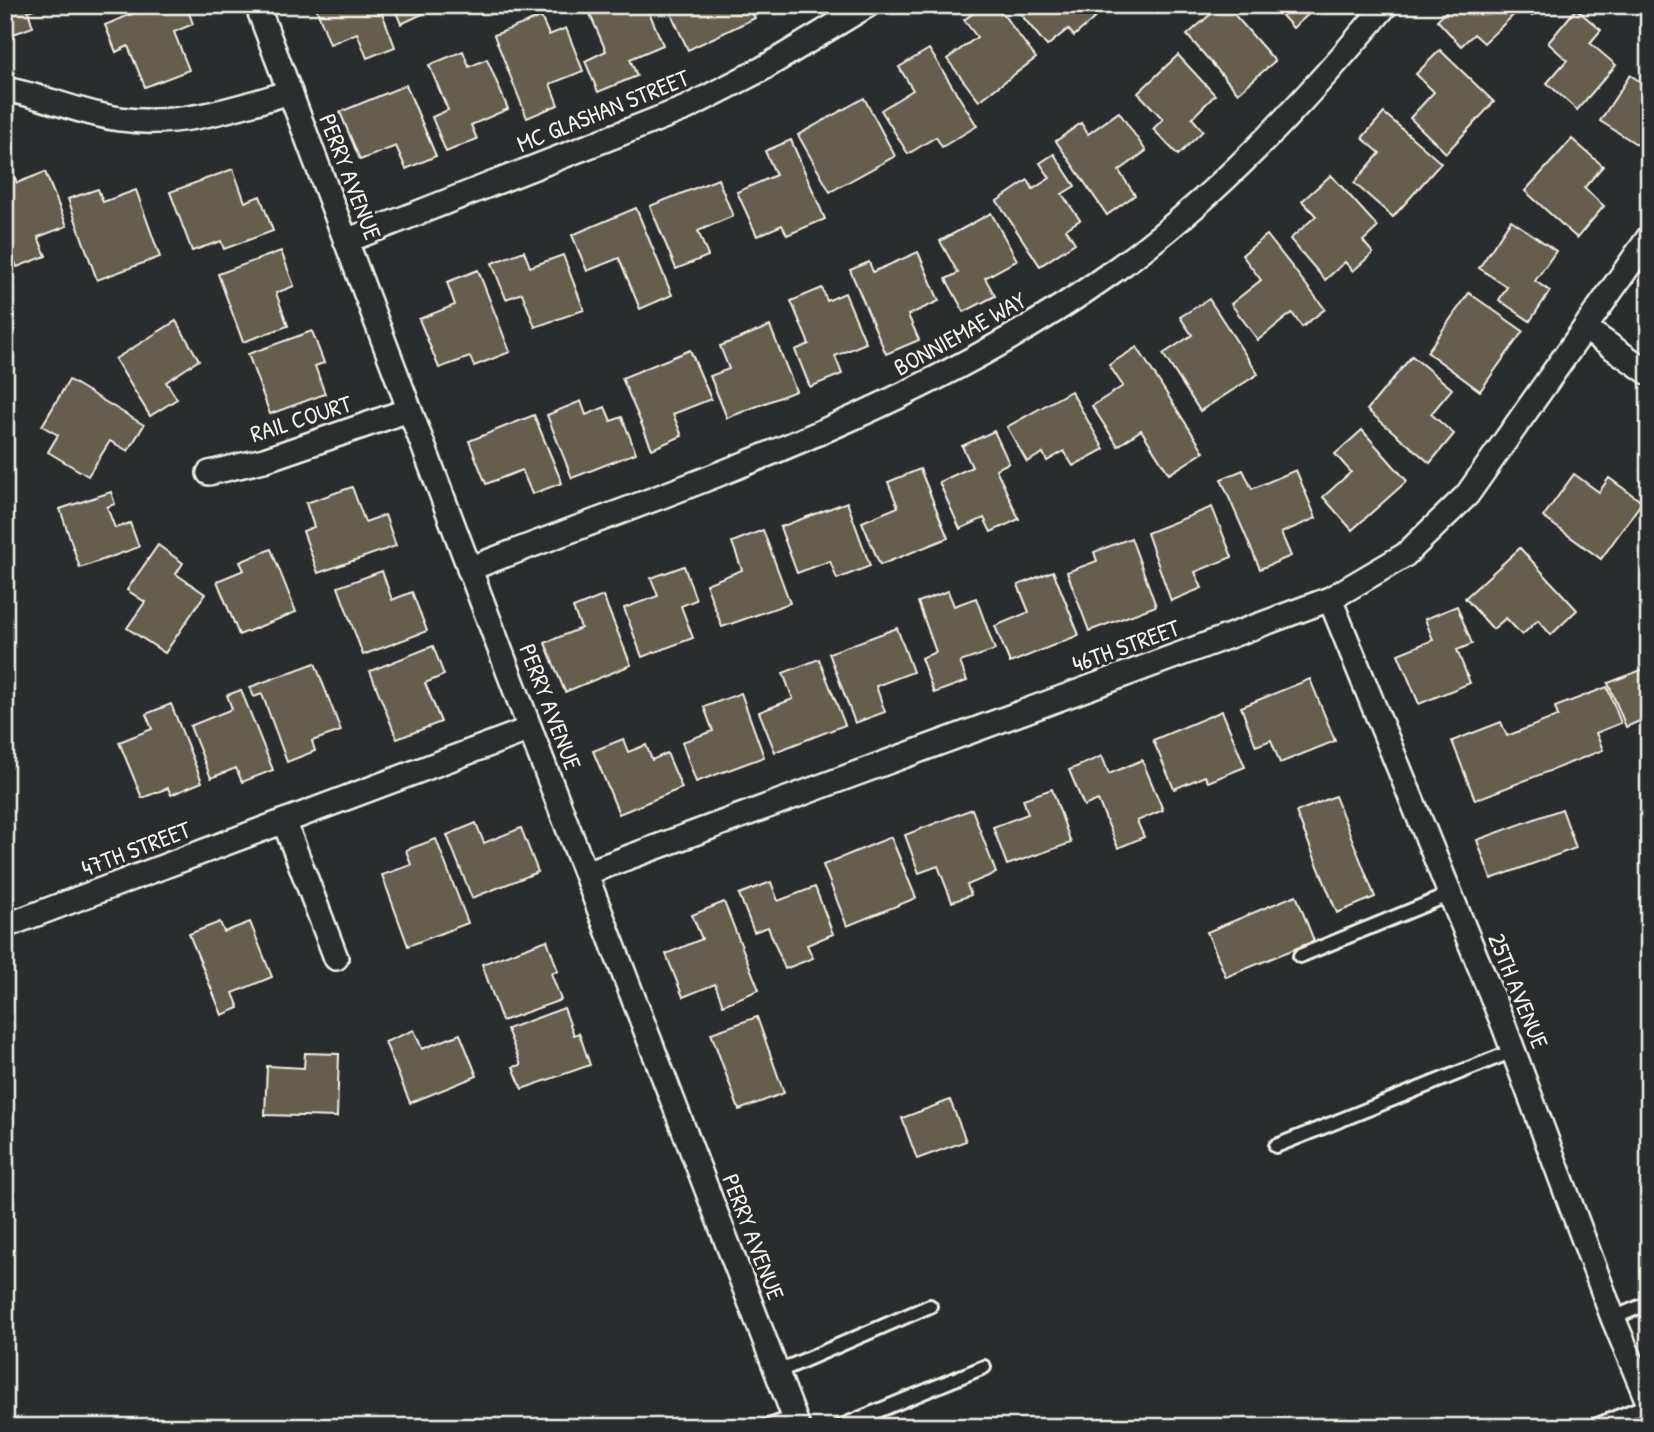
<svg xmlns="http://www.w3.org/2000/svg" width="1654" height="1432" viewBox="0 0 1654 1432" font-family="'Patrick Hand',sans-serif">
  <rect width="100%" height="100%" fill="#2a2d2e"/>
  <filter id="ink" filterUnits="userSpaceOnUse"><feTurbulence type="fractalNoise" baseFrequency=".0143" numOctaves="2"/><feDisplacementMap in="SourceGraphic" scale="14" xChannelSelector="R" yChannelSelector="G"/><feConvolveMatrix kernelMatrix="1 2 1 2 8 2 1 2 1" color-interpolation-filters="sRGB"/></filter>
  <g filter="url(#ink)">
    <!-- building -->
    <g fill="#655d4d" stroke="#f4f1e8" stroke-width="2">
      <path d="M5 5H44L28 11 33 27 5 37Z"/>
      <path d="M153 5H186L193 24 174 32 189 70 145 87 128 46 116 52 105 25Z"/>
      <path d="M315 5H379L395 47 367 58 357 33 330 44Z"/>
      <path d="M393 5H442L401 24Z"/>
      <path d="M586 5H646L663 45 630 59 637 76 598 92 585 61 606 51Z"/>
      <path d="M667 5H749L755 18 688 50Z"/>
      <path d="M984 5H996L1036 58 979 101 947 59 977 37 964 20Z"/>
      <path d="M1013 5H1088L1097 16 1074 36 1068 29 1047 46Z"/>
      <path d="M1221 5H1226L1275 61 1238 93 1187 35Z"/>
      <path d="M1273 5H1319L1293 28Z"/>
      <path d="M1453 5H1543L1532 16 1523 6 1484 43 1474 34 1461 46 1437 20Z"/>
      <path d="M1576 9 1601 30 1590 43 1616 65 1577 110 1547 83 1567 60 1548 43Z"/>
      <path d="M541 17 549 35 566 28 583 71 550 84 558 105 527 118 494 35Z"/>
      <path d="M929 49 977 126 942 147 936 137 908 154 881 110 913 90 899 67Z"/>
      <path d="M1440 50 1494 102 1446 153 1410 118 1434 92 1416 74Z"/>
      <path d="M463 51 469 67 487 59 508 109 471 125 477 139 446 152 432 117 448 110 429 65Z"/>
      <path d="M1178 55 1215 95 1192 118 1203 131 1178 155 1153 129 1163 119 1138 93Z"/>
      <path d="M1630 75 1649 87V152L1600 121Z"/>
      <path d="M406 85 436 156 406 169 396 146 360 160 340 112Z"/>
      <path d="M864 98 895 156 830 192 798 135Z"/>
      <path d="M1119 112 1146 151 1119 171 1135 195 1107 215 1056 141 1081 123 1088 134Z"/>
      <path d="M1384 113 1441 163 1393 217 1354 183 1380 153 1362 138Z"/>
      <path d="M1572 139 1603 166 1584 188 1604 206 1577 238 1525 191Z"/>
      <path d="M791 140 825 219 787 235 782 225 757 236 737 192 776 175 765 151Z"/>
      <path d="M1054 154 1075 186 1062 194 1080 220 1066 229 1075 243 1040 266 997 201 1028 180 1033 189 1050 178 1040 163Z"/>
      <path d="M233 169 245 202 260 196 273 231 224 249 221 241 192 251 170 192Z"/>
      <path d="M45 172 67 226 38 237 46 256 17 267 5 239V177L13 173 17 183Z"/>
      <path d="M1331 175 1378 227 1363 241 1373 253 1353 271 1345 262 1325 280 1290 239 1316 216 1302 201Z"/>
      <path d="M718 179 733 216 698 231 708 256 676 269 650 206Z"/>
      <path d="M98 189 103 202 136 190 160 257 97 280 68 199Z"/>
      <path d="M636 208 672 295 640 309 619 258 587 271 572 235Z"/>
      <path d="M991 213 1017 260 985 278 995 296 964 312 946 279 958 273 940 241Z"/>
      <path d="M1511 220 1556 251 1535 281 1550 291 1530 321 1499 300 1507 287 1479 268Z"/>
      <path d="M1267 235 1325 309 1302 327 1292 313 1258 340 1231 304 1261 280 1242 255Z"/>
      <path d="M281 251 294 286 276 293 288 326 243 342 218 274Z"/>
      <path d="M524 251 530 267 563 255 584 310 535 327 522 293 506 299 492 263Z"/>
      <path d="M918 252 939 301 908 315 919 340 886 354 850 270 869 262 873 272Z"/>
      <path d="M478 270 510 352 474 366 470 357 439 368 419 319 455 305 447 282Z"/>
      <path d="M822 288 827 301 845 293 866 343 835 356 842 374 810 387 795 350 809 344 791 301Z"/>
      <path d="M1469 293 1523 331 1480 391 1427 352Z"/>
      <path d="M1209 299 1258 374 1200 411 1163 354 1192 335 1180 317Z"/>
      <path d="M176 321 199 360 166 382 177 399 150 416 115 359Z"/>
      <path d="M770 326 796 391 727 418 710 376 729 369 720 346Z"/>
      <path d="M312 331 324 363 315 366 325 394 270 414 248 354Z"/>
      <path d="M1137 347 1204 452 1169 474 1141 430 1118 446 1092 406 1123 386 1109 365Z"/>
      <path d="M690 350 711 399 673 414 682 436 652 449 622 378Z"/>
      <path d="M1412 356 1452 389 1431 414 1454 434 1430 463 1367 410Z"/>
      <path d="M69 380 144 425 128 451 110 441 88 476 48 452 58 435 42 426Z"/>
      <path d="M1071 391 1104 449 1073 466 1064 451 1047 461 1043 453 1027 462 1007 427Z"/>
      <path d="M581 401 586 415 605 407 611 421 622 417 636 453 572 478 547 415Z"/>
      <path d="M534 415 562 483 532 494 522 470 486 484 469 441Z"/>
      <path d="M1362 430 1407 481 1352 530 1323 497 1351 472 1335 454Z"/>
      <path d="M994 431 1009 463 996 469 1019 519 991 532 984 518 960 529 939 482 972 467 962 446Z"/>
      <path d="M920 469 948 538 880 565 862 522 898 507 888 482Z"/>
      <path d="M1243 470 1252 489 1296 470 1316 518 1281 533 1291 556 1260 569 1221 479Z"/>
      <path d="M1574 474 1599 492 1609 478 1642 502 1601 559 1543 517Z"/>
      <path d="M352 487 365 522 385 515 396 546 318 573 303 531 314 527 306 503Z"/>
      <path d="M111 492 115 504 107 507 115 528 130 523 139 547 80 568 60 509Z"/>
      <path d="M847 502 870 566 837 579 830 561 797 573 780 527Z"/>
      <path d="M1212 507 1232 557 1195 572 1202 588 1171 601 1147 533Z"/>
      <path d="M763 530 790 603 722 627 706 584 742 570 732 542Z"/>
      <path d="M1131 538 1156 606 1089 631 1067 572 1097 561 1094 552Z"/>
      <path d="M158 545 183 563 176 574 205 594 165 653 127 628 145 602 127 590Z"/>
      <path d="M1520 548 1577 610 1551 635 1538 620 1522 635 1506 618 1493 629 1465 598Z"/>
      <path d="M271 549 296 612 239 635 217 581 244 570 240 562Z"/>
      <path d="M684 566 696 600 681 606 693 638 642 657 624 608 658 596 651 578Z"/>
      <path d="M382 571 392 600 412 592 427 631 363 655 338 587Z"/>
      <path d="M1053 571 1079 635 1010 663 995 626 1029 612 1018 585Z"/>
      <path d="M948 591 954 606 976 598 995 650 960 662 967 681 934 693 921 658 936 652 918 602Z"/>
      <path d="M603 596 631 665 565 692 545 643 581 628 573 608Z"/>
      <path d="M1457 606 1472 644 1457 650 1470 683 1419 704 1398 654 1433 640 1425 619Z"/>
      <path d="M897 628 913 672 876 686 885 712 855 723 829 653Z"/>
      <path d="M433 646 444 675 425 683 441 722 397 739 370 671Z"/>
      <path d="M819 659 845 725 775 752 759 712 793 699 783 673Z"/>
      <path d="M315 663 341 731 312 741 315 751 287 762 262 694 254 697 250 687Z"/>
      <path d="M1649 667V717L1626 727 1608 683Z"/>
      <path d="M1310 679 1335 741 1280 763 1271 740 1256 746 1241 707Z"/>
      <path d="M1607 687 1621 723 1596 733 1603 750 1475 800 1452 741 1501 722 1507 736 1558 716 1555 707Z"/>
      <path d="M241 690 273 770 242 782 236 768 211 778 190 726 232 709 227 695Z"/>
      <path d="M741 693 764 757 696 782 682 742 713 731 704 707Z"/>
      <path d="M171 704 202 782 171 795 168 788 142 798 119 742 152 729 146 714Z"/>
      <path d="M1222 711 1245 767 1208 782 1205 776 1174 789 1153 740Z"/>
      <path d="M623 739 628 752 646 745 652 760 667 753 682 788 619 814 593 751Z"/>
      <path d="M1102 756 1109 774 1142 760 1163 810 1137 821 1144 837 1118 848 1098 800 1084 806 1069 770Z"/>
      <path d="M1052 789 1071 843 1007 865 993 827 1028 814 1023 799Z"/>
      <path d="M1335 796 1375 897 1337 913 1296 812Z"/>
      <path d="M972 809 996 873 967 885 971 895 952 902 938 866 919 873 905 835Z"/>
      <path d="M1562 809 1576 848 1491 879 1477 840Z"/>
      <path d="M476 823 484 843 521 828 538 872 472 898 447 835Z"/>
      <path d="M891 837 916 898 847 926 823 865Z"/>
      <path d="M436 839 468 923 408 946 382 875 411 865 406 850Z"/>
      <path d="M771 882 778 901 815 887 833 934 807 945 813 958 785 969 768 927 754 932 739 894Z"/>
      <path d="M1296 895 1314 941 1226 977 1207 932Z"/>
      <path d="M724 902 759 990 723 1005 715 984 683 997 666 954 702 939 692 915Z"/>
      <path d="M220 922 224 932 250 922 272 977 233 993 239 1008 222 1015 189 934Z"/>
      <path d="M547 940 558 971 551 973 561 1000 502 1021 482 964Z"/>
      <path d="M564 1008 574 1035 579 1033 590 1065 522 1089 513 1067 521 1065 507 1029Z"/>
      <path d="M757 1017 784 1093 739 1110 711 1033Z"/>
      <path d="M414 1030 422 1049 460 1034 477 1076 410 1103 385 1042Z"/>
      <path d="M305 1053 339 1054 337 1117 265 1115 267 1066 304 1068Z"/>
      <path d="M950 1100 966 1141 917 1159 902 1118Z"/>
    </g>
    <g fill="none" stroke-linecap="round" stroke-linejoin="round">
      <!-- service casing -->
      <g stroke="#f4f1e8" stroke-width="18">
        <g id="service">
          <path d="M1300 956 1451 894"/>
          <path d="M1276 1146 1513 1051"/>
          <path d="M1613 1318 1649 1303"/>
          <path d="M777 1372 930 1306"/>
          <path d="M766 1427 794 1417"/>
          <path d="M839 1427 984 1367"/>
          <path d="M1592 1427 1649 1404"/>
        </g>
      </g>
      <!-- minor casing -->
      <g stroke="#f4f1e8" stroke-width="28">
        <g id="minor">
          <path d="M257 5 530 729 798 1427"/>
          <path d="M5 89C44 96 81 114 120 119 178 128 236 108 290 92"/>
          <path d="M346 241 686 108 762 69 868 5"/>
          <path d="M1586 329 1649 373"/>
          <path d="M209 473 264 460 409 410"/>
          <path d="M469 569C689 484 918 411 1111 273 1216 199 1303 103 1386 5"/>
          <path d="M1330 599 1504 1026 1613 1318 1649 1404"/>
          <path d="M284 821 336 958"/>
          <path d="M586 873 1330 599 1405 555 1467 495 1649 237"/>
          <path d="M5 926 530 729"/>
        </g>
      </g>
      <!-- service -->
      <use href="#service" stroke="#2a2d2e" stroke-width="12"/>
      <!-- minor -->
      <use href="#minor" stroke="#2a2d2e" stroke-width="23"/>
    </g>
  </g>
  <g text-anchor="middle" stroke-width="6" stroke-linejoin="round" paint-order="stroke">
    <!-- street labels -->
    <g font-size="24" fill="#f4f1e8" stroke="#2a2d2e">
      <text transform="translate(603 111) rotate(-22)" y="8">MC GLASHAN STREET</text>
      <text transform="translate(350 177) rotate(69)" y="8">PERRY AVENUE</text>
      <text transform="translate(960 334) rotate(-29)" y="8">BONNIEMAE WAY</text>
      <text transform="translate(301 419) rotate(-18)" y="8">RAIL COURT</text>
      <text transform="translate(1126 646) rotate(-20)" y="8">46TH STREET</text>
      <text transform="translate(550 707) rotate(69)" y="8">PERRY AVENUE</text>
      <text transform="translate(136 849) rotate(-21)" y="8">47TH STREET</text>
      <text transform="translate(1518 991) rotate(68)" y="8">25TH AVENUE</text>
      <text transform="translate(753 1237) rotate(69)" y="8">PERRY AVENUE</text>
    </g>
  </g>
  <!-- margin -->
  <rect width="1654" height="1432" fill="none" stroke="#2a2d2e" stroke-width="28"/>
  <rect x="14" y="14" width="1626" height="1404" fill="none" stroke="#f4f1e8" stroke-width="2.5" filter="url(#ink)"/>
</svg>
